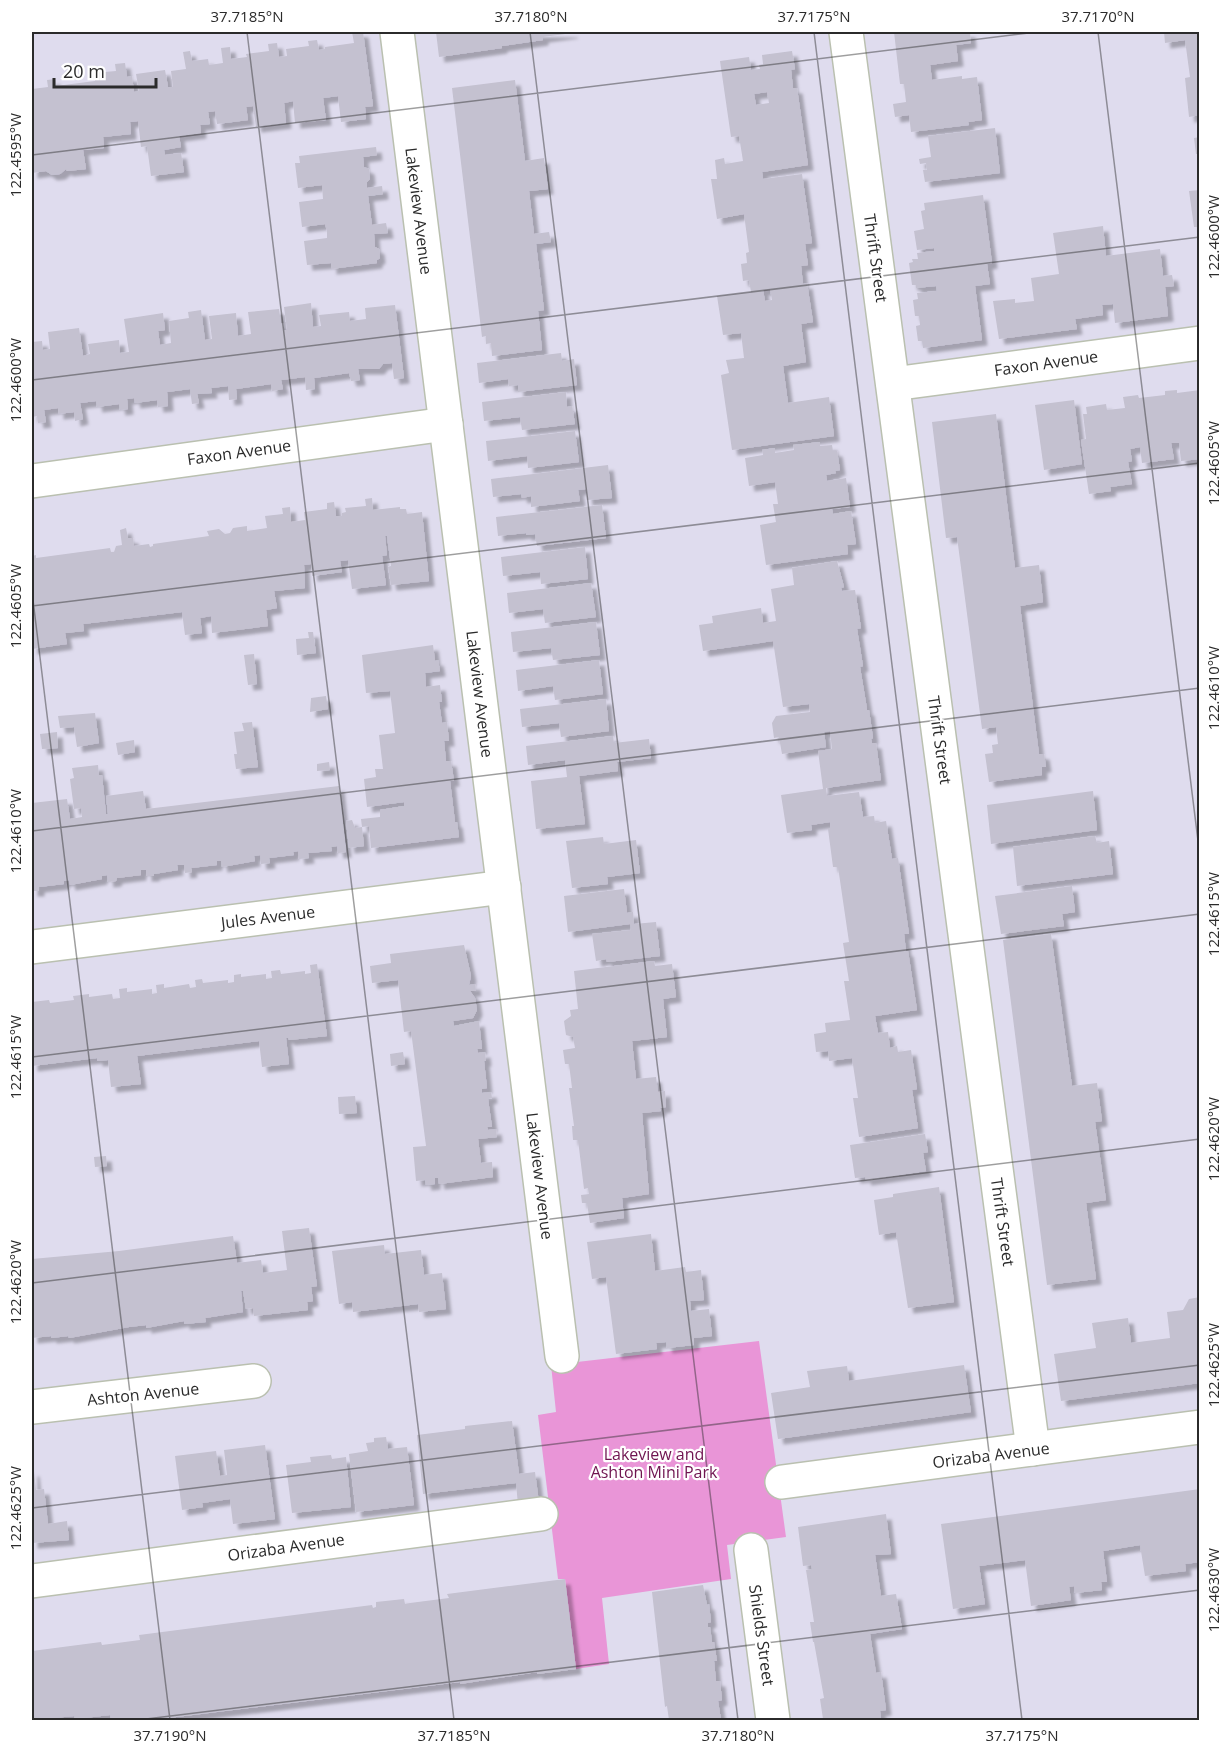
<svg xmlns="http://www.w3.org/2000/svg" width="1231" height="1752" viewBox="0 0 1231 1752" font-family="'Open Sans',sans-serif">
  <defs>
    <filter id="shadow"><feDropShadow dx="5.5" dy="5.5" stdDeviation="1.5" flood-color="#0004"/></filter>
  </defs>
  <rect width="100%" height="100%" fill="#dfdcee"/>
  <!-- green -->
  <path fill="#e995d7" d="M759 1341 786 1537 727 1545 731 1579 602 1598 609 1664 576 1669 565 1579H558L538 1415 556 1412 551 1365Z"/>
  <!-- building -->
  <g fill="#c4c1d0" fill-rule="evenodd" filter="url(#shadow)">
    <path d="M352 32H363L373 106 365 107 366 119 341 122 338 96 323 98 326 120 295 123 293 101 284 103 286 123 256 127 253 106 246 107 248 120 217 124 215 111 208 112 210 124 200 125 201 133 179 136 181 147 164 150 165 155 181 153 184 172 151 176 147 146 141 147 138 121 130 122 131 134 103 137 104 148 83 150 86 169 67 171 66 169 60 174 52 175 46 171 32 173V89L48 87 47 80 55 79 56 86 95 81 94 73 116 71 115 64 125 63 127 77 132 76 134 92 139 91 136 74 165 70 168 87H173L171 71 186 69 183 52 190 51 192 61 208 59 209 65 223 63 221 48 230 47 231 59 247 57 246 54 269 51 268 44 277 43 279 57 287 56 286 49 309 46 308 41 317 40 319 50 325 49V47L354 43Z"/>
    <path d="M436 32H572L573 33 543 37V40L502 46V48L439 57Z"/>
    <path d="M894 32H970L971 43 956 45 958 61 930 65 932 80 962 76V79L977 77 982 120 968 122 969 125 911 132 909 115 895 117 893 104 906 102 904 84H900Z"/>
    <path d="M1164 32H1200V115L1189 117 1185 78 1190 77 1185 40 1165 43Z"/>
    <path d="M792 51 795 69 791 70 793 88H797L808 165 762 172 763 179 802 174 812 243 805 244 808 265 801 266 803 284 807 283 813 322 801 324 806 362 783 366 788 403 829 397 834 436 732 450 721 375 729 373 726 360 744 358 741 333 723 335 717 296 751 292 749 280 743 281 741 264 747 263 746 253 749 252 744 214 717 219 711 179H717L715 160 724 158 725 164 743 161 739 136 731 137 720 61 749 57 751 70 760 69 759 65 763 64 762 55ZM767 92 769 103 756 105 754 94ZM770 289 772 300 765 301 763 290Z"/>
    <path d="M515 80 525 161 544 158 548 189 529 191 534 234 549 232 551 242 536 244 544 310 538 311 542 350 492 356 491 343 486 344V336L482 337 452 88Z"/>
    <path d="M995 128 1000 173 925 182 923 170H927L926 163 920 164 919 159 931 157 928 136Z"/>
    <path d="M1200 137V154H1196L1194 138Z"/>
    <path d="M376 147 377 155 363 157 364 167 369 169 370 179 367 182V188L382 186 383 194 368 196 372 225 386 223 388 233 374 234 375 247 379 249 380 258 377 260V263L331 269V263L307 265 304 241 327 238V231L325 224 302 227 299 202 323 199 322 185 298 188 295 163H300L299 156Z"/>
    <path d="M1200 190V227H1194L1189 191Z"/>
    <path d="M983 195 992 263 987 264 990 284 975 286 982 340 923 348 922 341H918L916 326 920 325 919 316H915L913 300 918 299 917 293 937 291 936 286 916 288V285H912L909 263 913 262 912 259H918L917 253 934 251V248L917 250 914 231 924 229 921 211 925 210 924 203Z"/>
    <path d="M1103 226 1106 256 1160 249 1163 276 1172 275 1174 286 1165 287 1168 316 1115 323 1113 304 1102 305 1103 315 1075 319 1077 329 999 339 993 301 1015 299V303L1034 301 1031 278 1059 274 1053 233Z"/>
    <path d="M311 303 313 327 321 326 319 315 349 312 350 321 366 319 365 308 395 305 404 378 394 379 392 363 383 364 379 369H358L360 380 351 381 349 373 314 378 315 389 306 390 305 377 281 380 283 389 272 391 271 384 236 389 237 399 229 400 228 386 211 388 212 393 197 394 199 403 192 404 190 389 167 392 168 406 158 407 157 400 135 403 134 398 127 399 128 409 120 410 119 404 97 407 96 401 80 403 83 419 75 421 74 412 58 414V408L44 410 46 422 38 423 37 416 32 417V342L42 341 43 350 50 349 48 332 79 328 83 356 90 354 88 344 119 340 120 353 129 352 124 319 163 313 165 330 158 331 160 345 171 343 169 321 189 318 188 312 201 310 205 340 212 339 209 316 236 313 238 336 251 334 248 312 279 309 281 324 283 323 284 330H287L284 307Z"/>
    <path d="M561 353 562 361 574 359 577 385 518 392V385L509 386 508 379 479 383 477 363Z"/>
    <path d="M1177 390V393L1200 390V459L1181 461 1179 443H1171L1174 459 1142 463 1140 447 1130 449 1132 461 1128 462 1132 484 1110 487 1111 491 1089 494 1081 440 1086 439 1083 414H1087L1086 407 1106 404 1107 410 1125 408 1123 397 1138 395 1139 398 1165 395V391Z"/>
    <path d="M566 392 567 407 572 406 575 424 522 430 520 417 484 421 482 402Z"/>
    <path d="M1074 400 1082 464 1044 470 1035 405Z"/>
    <path d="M996 414 1015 568 1039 565 1043 602 1020 606 1039 754H1044L1046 767H1042V775L989 782 985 754 993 753 992 745 998 744 996 727 982 729 957 537 946 538 932 422Z"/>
    <path d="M575 431 579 462 528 468 527 456 488 461 486 441Z"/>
    <path d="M820 442V446L832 445 833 451H837L840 470 835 471 836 473 826 475 827 481 846 478 850 507 832 509 833 514 851 511 856 544 847 545 848 554 766 565 760 525 776 522 773 504H778L775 482 749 486 745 458 763 455 762 450 775 448V453L794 450 793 445Z"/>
    <path d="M608 465 612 498 587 500 586 489 578 490 580 501 531 507V496L522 498 521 494 493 497 491 479Z"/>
    <path d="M372 498 373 510 400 507V509H406L407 514 422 512 429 581 391 585 388 567 391 566 387 536H385L387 555 382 556 386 585 352 589 348 560 340 561 342 572 312 576 311 564 304 565 305 588 274 591 277 608 266 610 268 626 212 633 211 616 200 618 202 633 185 635 182 612 83 624 84 631 65 633 67 644 32 649V556L36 555V558L110 548 111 552H114L116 546 122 545 120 530 126 528 128 538H133L134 546 149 544 150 547 153 546V544L209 536 207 531 219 529 225 534 230 533 233 528 247 526V531L267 528 265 516 283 514 282 508 290 507 291 522 305 520 304 512 327 509V503L334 502 336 516H342V513L346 512 345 508 366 506 365 499Z"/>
    <path d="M602 505 606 538 537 546 535 534 526 535V533L498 536 496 517Z"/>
    <path d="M585 547 588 579 541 584 540 572 503 576 501 557Z"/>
    <path d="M837 561 844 587 841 588 842 591 855 590 861 628 857 629 863 666 860 667 866 703 867 710H869L873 738 871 739 872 743H876L881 780 826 788 827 796 859 792 863 817 874 816 875 823 886 821 892 859 898 858 909 934H904L906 951H908L917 1010 875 1016 878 1033 888 1032 890 1048 897 1046 898 1052 911 1050 917 1089 912 1090 918 1128 859 1137 853 1098H858L852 1058 829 1061 828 1051 816 1052 814 1034 826 1032 825 1023 850 1020 844 981H849L843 943 849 942 838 867H833L828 829H830V822L811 825 812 830 787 833 781 795 823 789 818 751 832 749 830 731 824 732 826 747 782 754 779 737 774 738 772 723 776 716 810 712 809 704 783 707 773 641 703 651 699 625 713 623 712 616 761 608 763 623 776 621 771 589 794 585 792 568Z"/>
    <path d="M591 583 596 617 545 623 543 609 509 613 507 593Z"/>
    <path d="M596 622 600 655 553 660 551 648 513 652 511 632Z"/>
    <path d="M308 632H313L316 653 297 655 296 639 309 638Z"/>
    <path d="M433 645 435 661 438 660 440 671 425 673 426 687 440 685 442 702H439L442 723 447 722 449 741H444L446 761H451L454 781H450L455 822H457L459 837 371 848 369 826 362 827 361 819 380 817V810L404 806V802L367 807 364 779 376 777 375 769H383L379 735 395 733 390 691 366 693 362 655Z"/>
    <path d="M254 654 257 684 248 685 244 655Z"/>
    <path d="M599 660 603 694 555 700 553 686 518 691 516 670Z"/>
    <path d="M326 696 328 709 310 712 311 698Z"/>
    <path d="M606 699 609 731 561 737 559 723 522 727 520 709Z"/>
    <path d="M95 713 99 743 77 747 74 727 60 728 58 716Z"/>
    <path d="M252 722 258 767 236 769 234 754H237L234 732 244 731 242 723Z"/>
    <path d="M57 732 58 748 42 749 40 734Z"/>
    <path d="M613 736 614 743 649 739 651 758 617 762 618 771 579 776 585 824 536 829 531 781 567 777 565 760 528 765 526 746Z"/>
    <path d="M134 740 135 752 118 755 116 743Z"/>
    <path d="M329 762 330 770 317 771V764Z"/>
    <path d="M98 765 99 775H102L106 814H108L106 796 143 791 146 809 339 786 346 852 338 853 337 846 331 847 332 851 308 853 309 858 299 859 298 851 293 852 294 855 269 858 270 863 261 864 260 855 254 856 255 861 222 867 221 861H217V865L191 868 192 872 185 873 184 865H177L178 870 154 874V876H146V870H141V875L117 878 116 881 108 882 107 875 102 876V879L70 885 69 880 64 881V884L39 887V891H32V803L67 799 70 819 82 817 81 808 74 809 70 779 74 778 72 768Z"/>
    <path d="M1093 791 1097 830 991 844 987 805Z"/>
    <path d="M352 820 355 828 362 827 364 846 349 848 346 821Z"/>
    <path d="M1095 836 1097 843 1109 841 1113 874 1017 886 1013 847Z"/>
    <path d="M603 837 604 844 636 840 640 873 607 877 608 884 572 888 566 841Z"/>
    <path d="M1072 886 1075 912 1062 914 1064 926 1001 934 995 896Z"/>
    <path d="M624 889 627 913 633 912 634 924 656 922 660 956 607 962 606 959 596 961 592 934 631 930 630 924 568 932 564 896Z"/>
    <path d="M1051 934 1072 1086 1097 1083 1102 1121 1095 1122 1106 1200 1086 1203 1096 1279 1047 1285 1003 940Z"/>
    <path d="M464 945 471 976 469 985 475 984 476 991H470L475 998 477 1010 473 1018 453 1021 454 1026 479 1021 482 1049H477L478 1053 485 1052 486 1061H484L487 1088 482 1089V1093L491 1092 492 1098 488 1099 492 1127H487L488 1130 496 1129 497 1137 478 1139 481 1163 492 1162 493 1177 439 1184 438 1178H435V1184L426 1185 425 1180 416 1181 413 1147 426 1146 411 1031 404 1032 398 980 372 983 370 966 391 963 390 954Z"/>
    <path d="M654 961 655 966 672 964 676 997 663 999 667 1037 632 1041 636 1079 656 1077 658 1092 665 1091 666 1107 660 1108 661 1111 642 1113 649 1194 622 1198 624 1218 590 1223 587 1203H582L581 1195 589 1194 588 1188 584 1189 578 1140H573L572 1126H574L569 1088H572L569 1064H565L563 1050 575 1048 573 1037 566 1035 564 1021 571 1016 570 1010 578 1009 574 971Z"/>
    <path d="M317 964 327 1036 289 1040 288 1038H286L289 1064 262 1067 259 1041 137 1056 141 1084 111 1087 108 1060 97 1061V1058L32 1066V1002L49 1000 50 1003 74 1000 73 996 89 994V997L112 994 113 999 120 998 119 989 127 988V992L152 989V994L157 993 156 985 164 984V988L189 984 190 988 196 987 195 980 202 979 203 983 228 980V983L234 982V975L241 974V977L266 974V979L272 978 271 971 280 970 281 974 305 971V974L311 973 310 965Z"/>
    <path d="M403 1052 405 1064 391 1066 390 1054Z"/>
    <path d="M355 1096 357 1113 339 1114 338 1097Z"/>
    <path d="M925 1134 928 1152 923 1153 926 1171 866 1180 865 1177 855 1178 850 1145Z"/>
    <path d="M106 1156 107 1166 95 1167 94 1157Z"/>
    <path d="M939 1187 954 1302 908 1308 896 1232 879 1235 874 1200 893 1197V1194Z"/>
    <path d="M309 1228 317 1286 311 1287 313 1301 307 1302 308 1310 254 1316 253 1308 246 1309 243 1291H241L243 1312 205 1318 206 1322 184 1324V1321L146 1328V1325L129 1327 69 1338 68 1336 51 1338V1336L32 1338V1259L119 1251 233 1236 237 1263 261 1260 263 1273 287 1270 282 1231Z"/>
    <path d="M651 1234 655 1271 685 1267 686 1272 701 1270 704 1300 690 1301 691 1311 709 1309 712 1336 694 1338V1345L667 1348 666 1342 656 1343 657 1349 616 1354 606 1277 592 1279 587 1242Z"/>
    <path d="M384 1245 385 1254 421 1250 424 1275 442 1273 446 1309 419 1312 418 1304 353 1312 352 1302 339 1304 332 1251Z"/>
    <path d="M1200 1297V1383L1061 1401 1054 1354 1096 1348 1092 1323 1128 1318 1131 1343 1170 1338 1167 1312 1183 1310 1189 1299Z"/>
    <path d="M964 1365 971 1412 778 1439 771 1393 810 1387 807 1371 847 1366 849 1381Z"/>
    <path d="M512 1421 519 1474 535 1472 539 1503 518 1505 516 1483 423 1494 417 1435 465 1429V1426Z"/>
    <path d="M386 1437 388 1449 407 1447 414 1505 356 1512 349 1454 368 1451 366 1443 374 1442V1438Z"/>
    <path d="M265 1445 275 1519 233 1524 230 1499 202 1503 203 1507 182 1510 175 1456 216 1451 220 1476 227 1475 224 1450Z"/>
    <path d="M331 1455 332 1459 346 1457 351 1507 292 1513 286 1465 311 1462 310 1457Z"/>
    <path d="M32 1471H34L36 1490 44 1489 48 1524 67 1521 69 1540 32 1543Z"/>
    <path d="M1200 1489V1562L1185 1564 1186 1571 1145 1576 1140 1545 1103 1551 1107 1582H1101L1102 1590 1075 1593 1074 1586 1069 1587 1071 1600 1031 1606 1025 1560 979 1566 985 1604 953 1609 941 1524Z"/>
    <path d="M886 1514 891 1554 875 1555 881 1596 896 1594 902 1629 870 1634 876 1673 881 1672 886 1710 880 1711 881 1720 823 1719 820 1699 824 1698 814 1642H813L810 1622H814L806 1570 812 1569 811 1565 803 1566 798 1527Z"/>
    <path d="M565 1579 576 1669 537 1674V1672L460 1684V1682L152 1720H111L110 1715 75 1719 74 1716 32 1720V1651L101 1642 102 1645 140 1640 139 1635 372 1605 373 1608 376 1607V1602L404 1599 405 1604 410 1603 449 1598 447 1594Z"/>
    <path d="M703 1585 707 1605 709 1604 711 1622 708 1623V1627H710L712 1642H714L717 1661H714L716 1681H720L722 1700 718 1701 721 1720H669L667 1706 665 1707 652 1592Z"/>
  </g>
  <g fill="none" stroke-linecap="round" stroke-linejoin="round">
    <!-- minor casing -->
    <g stroke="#bac0b0" stroke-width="36">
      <g id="minor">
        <path d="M397 32 562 1356"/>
        <path d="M846 32 1033 1449"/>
        <path d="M893 384 1200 343"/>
        <path d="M32 481 446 424"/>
        <path d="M32 947 504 887"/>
        <path d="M32 1407 254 1381"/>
        <path d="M782 1482 1200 1427"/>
        <path d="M751 1550 773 1720"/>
        <path d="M32 1581 541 1514"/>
      </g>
    </g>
    <!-- minor -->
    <use href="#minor" stroke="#fff" stroke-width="33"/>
  </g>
  <!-- ticks -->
  <path fill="none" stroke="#2b2b2b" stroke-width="1.5" stroke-opacity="0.45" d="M247 32 454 1720M530 32 738 1720M814 32 1022 1720M1098 32 1200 857M32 155 1037 32M32 380 1200 237M32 592 170 1720M32 606 1200 463M32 831 1200 688M32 1057 1200 914M32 1283 1200 1139M32 1508 1200 1365M138 1720 1200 1590"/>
  <g text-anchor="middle" stroke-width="4.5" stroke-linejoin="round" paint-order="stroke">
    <!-- street labels -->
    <g font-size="16" fill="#2b2b2b" stroke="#fff">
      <text transform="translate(419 211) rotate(83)" y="6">Lakeview Avenue</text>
      <text transform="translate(876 258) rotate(82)" y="6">Thrift Street</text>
      <text transform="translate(1046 363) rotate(-8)" y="6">Faxon Avenue</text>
      <text transform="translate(239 452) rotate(-8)" y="6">Faxon Avenue</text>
      <text transform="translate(480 694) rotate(83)" y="6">Lakeview Avenue</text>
      <text transform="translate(940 740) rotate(82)" y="6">Thrift Street</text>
      <text transform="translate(268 917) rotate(-7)" y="6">Jules Avenue</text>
      <text transform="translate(540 1176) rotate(83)" y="6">Lakeview Avenue</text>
      <text transform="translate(1003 1222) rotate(82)" y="6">Thrift Street</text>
      <text transform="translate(143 1394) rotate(-6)" y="6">Ashton Avenue</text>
      <text transform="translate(991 1455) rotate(-7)" y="6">Orizaba Avenue</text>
      <text transform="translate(286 1547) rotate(-8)" y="6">Orizaba Avenue</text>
      <text transform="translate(762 1635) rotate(82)" y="6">Shields Street</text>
    </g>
    <!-- park labels -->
    <g font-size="16" fill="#6f1450" stroke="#fff">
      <text x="654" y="1460">Lakeview and<tspan x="654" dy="18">Ashton Mini Park</tspan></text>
    </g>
  </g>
  <!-- border -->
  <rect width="1231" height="1752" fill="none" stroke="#ffffff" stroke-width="66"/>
  <!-- scale -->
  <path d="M54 78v9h102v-9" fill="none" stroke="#2b2b2b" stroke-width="3"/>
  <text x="63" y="78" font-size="18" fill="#2b2b2b" stroke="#ffffff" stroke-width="4.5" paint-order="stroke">20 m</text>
  <rect x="33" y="33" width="1165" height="1686" fill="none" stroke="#2b2b2b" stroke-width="2"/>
  <g font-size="15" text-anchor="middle" fill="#2b2b2b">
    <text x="247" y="22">37.7185°N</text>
    <text x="531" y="22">37.7180°N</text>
    <text x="814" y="22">37.7175°N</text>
    <text x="1098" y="22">37.7170°N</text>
    <text transform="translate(16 155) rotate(-90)" y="5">122.4595°W</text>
    <text transform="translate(1214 237) rotate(-90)" y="5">122.4600°W</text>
    <text transform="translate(16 380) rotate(-90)" y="5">122.4600°W</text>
    <text transform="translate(1214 463) rotate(-90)" y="5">122.4605°W</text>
    <text transform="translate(16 606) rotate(-90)" y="5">122.4605°W</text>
    <text transform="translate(1214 688) rotate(-90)" y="5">122.4610°W</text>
    <text transform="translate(16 831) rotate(-90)" y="5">122.4610°W</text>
    <text transform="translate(1214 914) rotate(-90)" y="5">122.4615°W</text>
    <text transform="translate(16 1057) rotate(-90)" y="5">122.4615°W</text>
    <text transform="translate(1214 1139) rotate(-90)" y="5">122.4620°W</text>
    <text transform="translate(16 1282) rotate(-90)" y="5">122.4620°W</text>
    <text transform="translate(1214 1365) rotate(-90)" y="5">122.4625°W</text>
    <text transform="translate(16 1508) rotate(-90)" y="5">122.4625°W</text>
    <text transform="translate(1214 1590) rotate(-90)" y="5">122.4630°W</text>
    <text x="170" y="1741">37.7190°N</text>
    <text x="454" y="1741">37.7185°N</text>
    <text x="738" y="1741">37.7180°N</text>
    <text x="1022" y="1741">37.7175°N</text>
  </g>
</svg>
